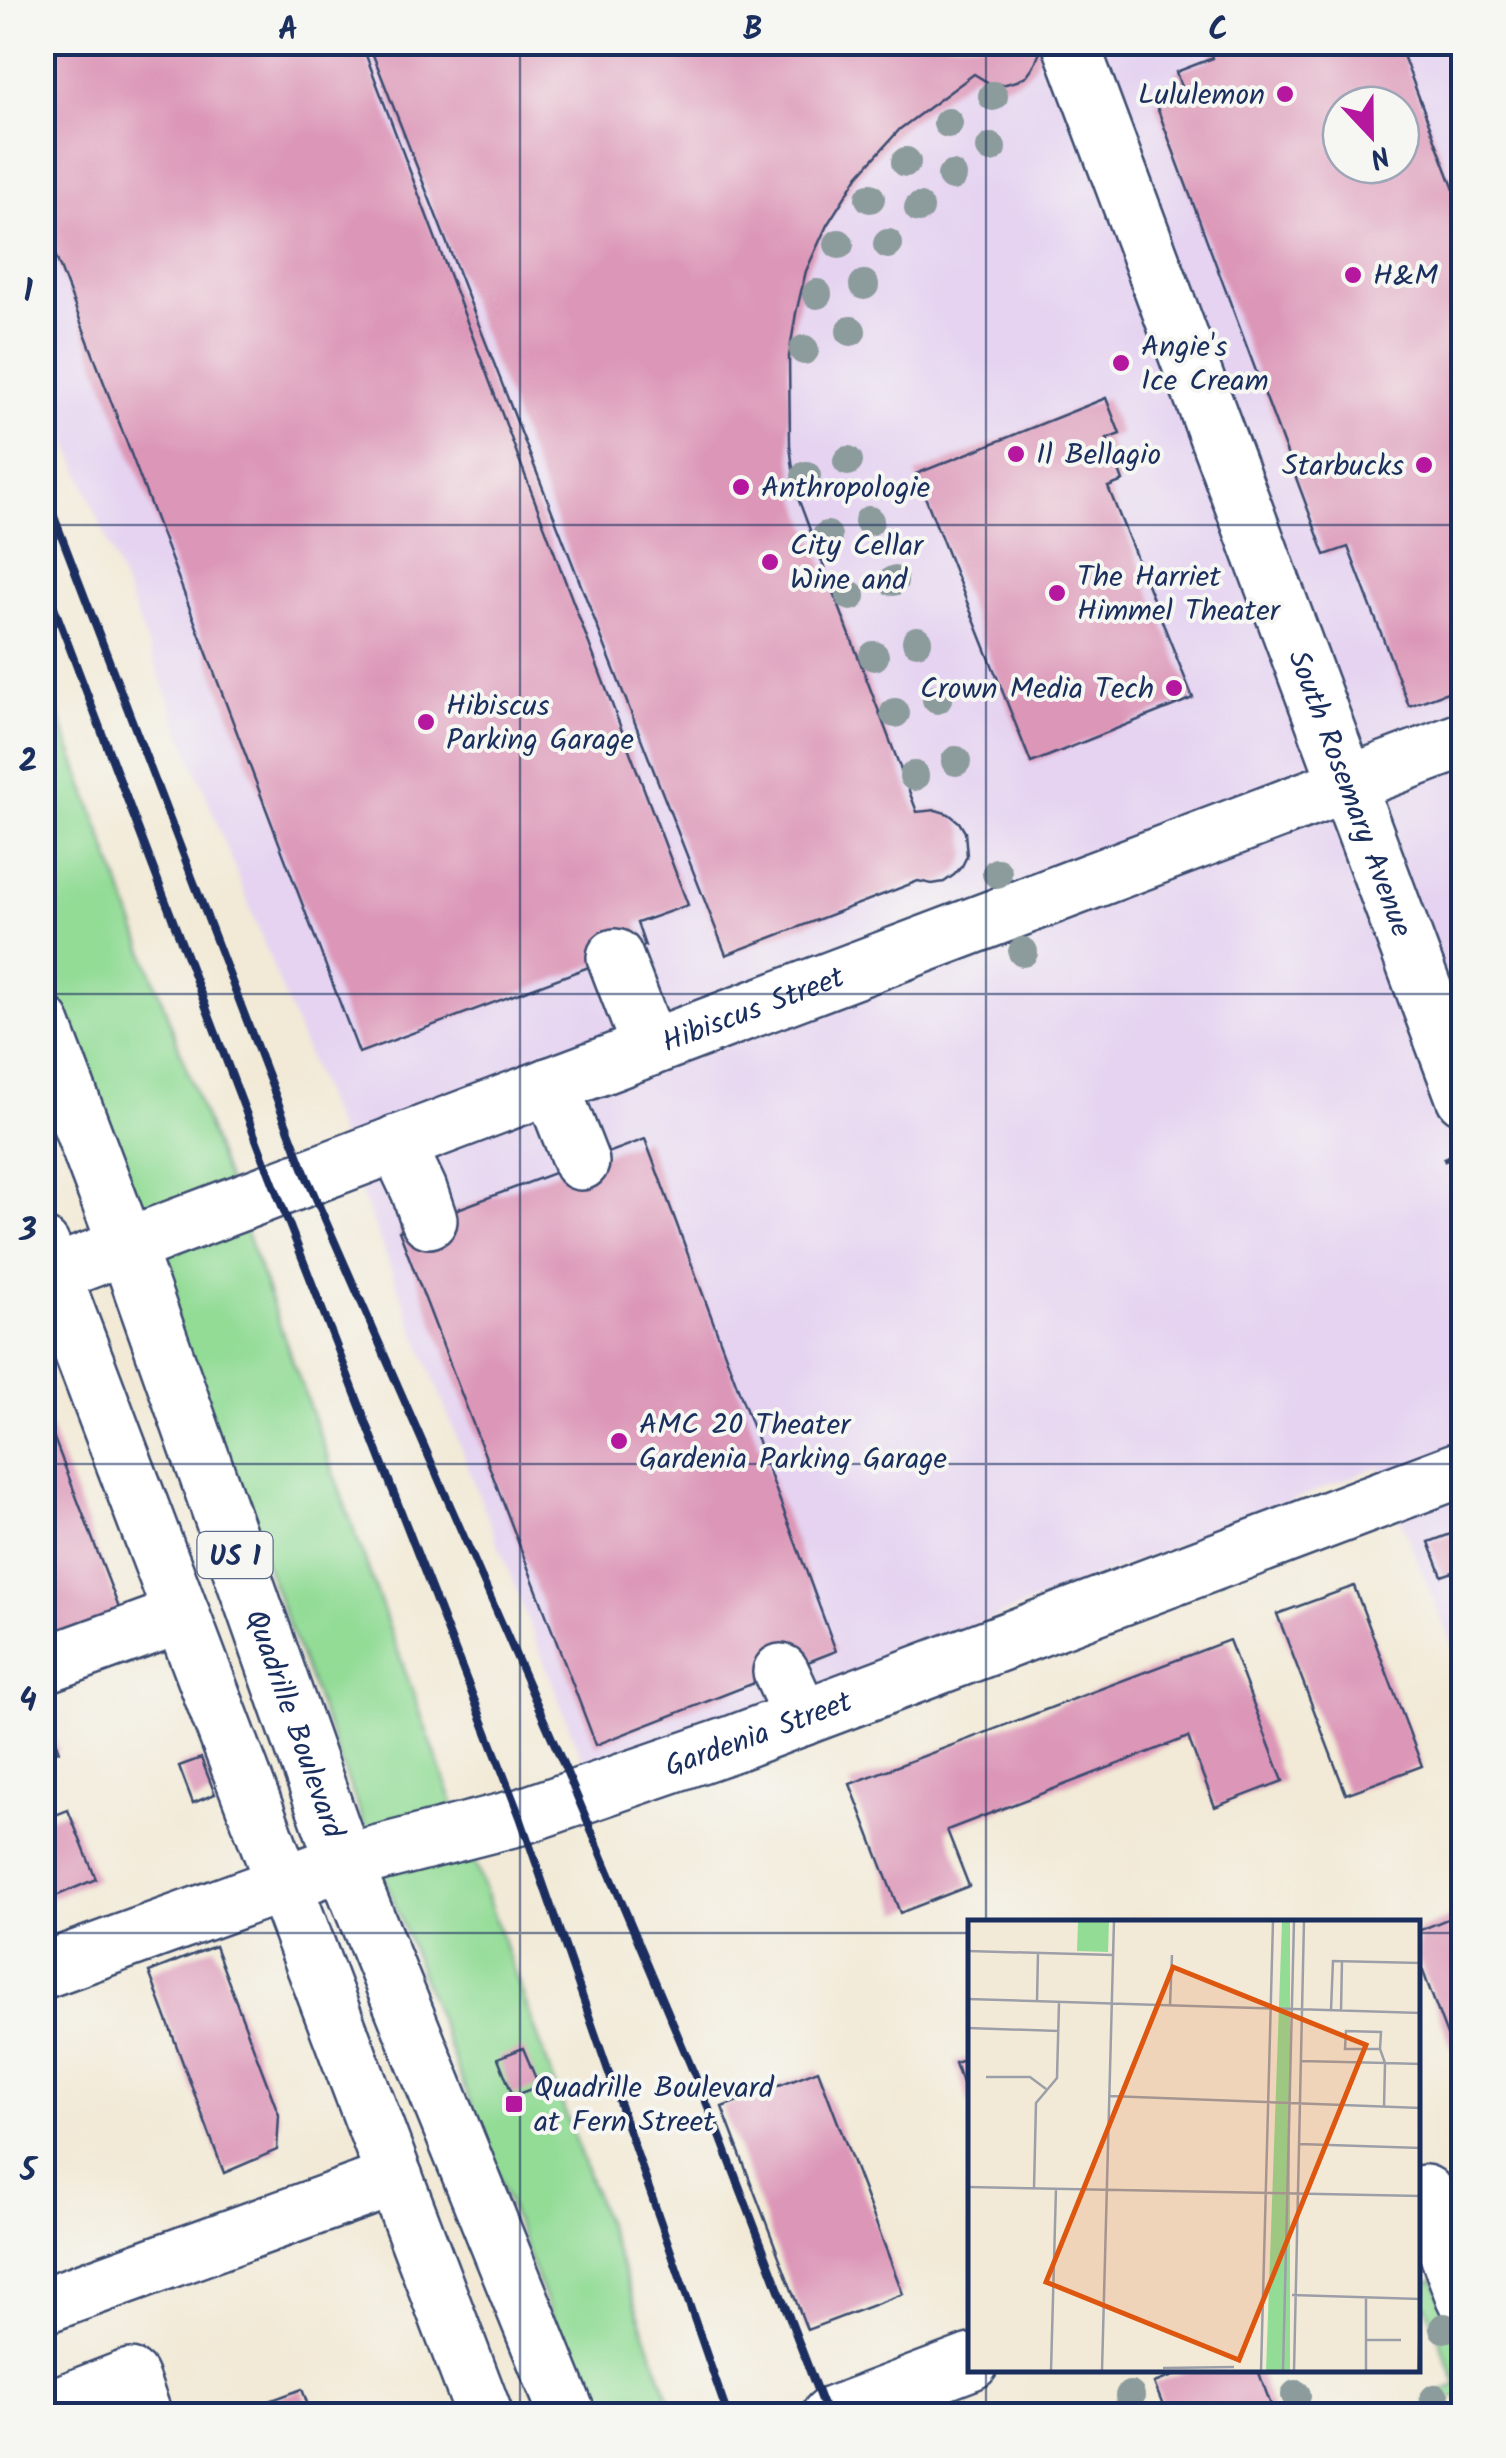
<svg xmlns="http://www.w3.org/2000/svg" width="1506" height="2458" viewBox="0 0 1506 2458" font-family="Kalam,sans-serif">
  <rect width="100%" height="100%" fill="#f6f6f2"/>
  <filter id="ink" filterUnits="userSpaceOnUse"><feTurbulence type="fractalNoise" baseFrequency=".01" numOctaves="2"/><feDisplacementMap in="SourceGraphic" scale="20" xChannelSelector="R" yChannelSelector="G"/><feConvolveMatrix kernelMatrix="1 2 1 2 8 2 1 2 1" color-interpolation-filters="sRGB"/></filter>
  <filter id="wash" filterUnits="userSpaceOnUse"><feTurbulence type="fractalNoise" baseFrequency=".0048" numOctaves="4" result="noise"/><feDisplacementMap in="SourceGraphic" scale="40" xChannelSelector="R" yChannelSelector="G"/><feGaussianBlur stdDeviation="2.25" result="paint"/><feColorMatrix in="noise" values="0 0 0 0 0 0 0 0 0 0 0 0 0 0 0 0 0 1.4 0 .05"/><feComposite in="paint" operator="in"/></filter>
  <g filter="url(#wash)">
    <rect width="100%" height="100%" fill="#f2ead7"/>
    <!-- built -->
    <path fill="#e5d3f1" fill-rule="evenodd" d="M43 43H1463V1673L1379 1466 589 1777 43 377ZM1341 105H1401V165H1341Z"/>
    <!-- green -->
    <g fill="#93dc96" stroke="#57867a" stroke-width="2.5">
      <path d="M42 670 675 2415H589L43 980Z"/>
      <path d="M1434 2279 1463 2359V2404L1460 2395 1432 2405 1426 2404 1425 2401 1427 2397 1457 2385 1426 2305 1419 2307V2285Z"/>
    </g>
    <g id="blocks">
      <!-- building -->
      <g fill="#dc96b7" fill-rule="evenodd">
        <path d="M42 42H361L688 905 637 923 645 946 359 1053 42 220Z"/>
        <path d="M368 42H1040V52L1035 64 1027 75 1017 81 1002 85 989 83 974 74 900 129 858 176 827 225 806 271 796 313 789 356 790 445 796 493 917 812 936 810 949 814 959 822 965 832 967 856 962 866 954 875 944 882 932 884 918 881 726 955Z"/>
        <path d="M1207 42H1304L1305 46 1313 42H1398L1464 216V686L1409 706 1348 547 1325 555 1155 102 1183 92 1176 72 1213 58ZM1341 105H1401V165H1341Z"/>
        <path d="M1106 398 1120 434 1107 439 1123 481 1108 487 1193 698 1031 763 916 474Z"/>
        <path d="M645 1139 836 1651 596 1745 399 1231Z"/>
        <path d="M42 1407 127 1629 42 1661Z"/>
        <path d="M1464 1529V1568L1442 1576 1429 1542Z"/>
        <path d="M1354 1586 1422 1766 1346 1794 1277 1614Z"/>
        <path d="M1229 1640 1283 1781 1215 1807 1188 1737 947 1830 969 1886 900 1913 850 1784Z"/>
        <path d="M42 1705 59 1751 42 1757Z"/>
        <path d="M201 1758 215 1794 193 1803 179 1766Z"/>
        <path d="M68 1810 96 1879 44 1901 42 1820Z"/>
        <path d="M1464 1912V2078H1463L1418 1958V1931Z"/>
        <path d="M215 1946 279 2115 277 2150 224 2173 149 1972Z"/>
        <path d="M523 2048 539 2086 513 2096 498 2058Z"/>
        <path d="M971 2057V2106H970L955 2063Z"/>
        <path d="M818 2070 903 2294 807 2330 722 2107Z"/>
        <path d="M1189 2370H1258L1275 2416H1167L1154 2383Z"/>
        <path d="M302 2389 312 2416H231V2415Z"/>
      </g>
    </g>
  </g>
  <g filter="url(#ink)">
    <use href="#blocks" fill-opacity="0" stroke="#3b4b70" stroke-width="2.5"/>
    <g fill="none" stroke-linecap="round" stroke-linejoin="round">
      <!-- minor casing -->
      <g stroke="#3b4b70" stroke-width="60">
        <g id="minor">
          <path id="s1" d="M1070 42 1464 1097"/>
          <path d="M615 957 650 1048"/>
          <path d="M551 1085 581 1162"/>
          <path d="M397 1143 419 1190 429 1220"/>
          <path id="s2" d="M42 1278 1464 740"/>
          <path d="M42 1666 182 1615"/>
          <path d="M781 1672 802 1718"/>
          <path id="s3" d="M42 1971 344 1862 520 1817 735 1743 1464 1468"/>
          <path d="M1425 2193 1464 2297"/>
          <path d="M42 2306 395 2178"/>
          <path d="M42 2411 130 2377 144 2416"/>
          <path d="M829 2416 971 2362"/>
        </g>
      </g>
      <!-- major casing -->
      <g stroke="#3b4b70" stroke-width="60">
        <g id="major">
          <path id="s4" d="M42 1023 127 1247 344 1862 568 2416"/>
          <path d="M42 1246 485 2416"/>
        </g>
      </g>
      <!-- path -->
      <path stroke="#3b4b70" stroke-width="6" stroke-dasharray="8 8" stroke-linecap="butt" d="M1443 1160 1464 1152"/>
      <!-- minor -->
      <use href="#minor" stroke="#fff" stroke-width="55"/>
      <!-- major -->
      <use href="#major" stroke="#fff" stroke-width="55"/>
      <!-- rail -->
      <g stroke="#1b2f5e" stroke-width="8">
        <path d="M42 485 307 1178 565 1768 717 2128 827 2416"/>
        <path d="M42 575 259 1147 520 1817 728 2416"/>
      </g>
    </g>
    <!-- trees -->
    <g fill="#8c9b9c">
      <circle cx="993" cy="96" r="15"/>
      <circle cx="948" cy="123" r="15"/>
      <circle cx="991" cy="148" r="15"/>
      <circle cx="906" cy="162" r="15"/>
      <circle cx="952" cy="176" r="15"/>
      <circle cx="870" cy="198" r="15"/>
      <circle cx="919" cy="208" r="15"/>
      <circle cx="839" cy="244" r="15"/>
      <circle cx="888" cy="244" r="15"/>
      <circle cx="864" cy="285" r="15"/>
      <circle cx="817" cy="294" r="15"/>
      <circle cx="851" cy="331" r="15"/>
      <circle cx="804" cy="350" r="15"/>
      <circle cx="848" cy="461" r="15"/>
      <circle cx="806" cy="476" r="15"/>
      <circle cx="869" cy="521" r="15"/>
      <circle cx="827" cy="536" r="15"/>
      <circle cx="893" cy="581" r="15"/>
      <circle cx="851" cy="596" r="15"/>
      <circle cx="917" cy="641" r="15"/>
      <circle cx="874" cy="656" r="15"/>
      <circle cx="937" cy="699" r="15"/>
      <circle cx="895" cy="713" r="15"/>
      <circle cx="956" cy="761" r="15"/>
      <circle cx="914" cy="776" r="15"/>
      <circle cx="997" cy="873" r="15"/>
      <circle cx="1023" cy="952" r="15"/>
      <circle cx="1444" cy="2328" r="15"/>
      <circle cx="1296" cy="2395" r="15"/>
      <circle cx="1130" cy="2396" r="15"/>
      <circle cx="1435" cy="2399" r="15"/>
    </g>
  </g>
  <!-- grid -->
  <path fill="none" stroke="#1b2f5e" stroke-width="2.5" stroke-opacity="0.55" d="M520 42V2416M986 42V1923M42 525H1464M42 994H1464M42 1464H1464M42 1933H971M1418 1933H1464M986 2370V2416"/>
  <!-- markers -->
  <g fill="#b5179e" stroke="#f6f6f2" stroke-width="4">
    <circle cx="1285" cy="94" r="10"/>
    <circle cx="1353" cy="275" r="10"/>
    <circle cx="1121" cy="363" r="10"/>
    <circle cx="1016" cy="454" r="10"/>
    <circle cx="1424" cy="465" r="10"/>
    <circle cx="741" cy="487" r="10"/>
    <circle cx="770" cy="562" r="10"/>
    <circle cx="1057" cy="593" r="10"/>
    <circle cx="1174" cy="688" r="10"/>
    <circle cx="426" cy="722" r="10"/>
    <circle cx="619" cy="1441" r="10"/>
    <rect x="504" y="2094" width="20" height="20" rx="5"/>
  </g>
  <g text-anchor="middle" stroke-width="8" stroke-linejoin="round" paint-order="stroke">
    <!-- shield labels -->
    <rect fill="#f6f6f2" stroke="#5d6b8a" stroke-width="2.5" x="197.5" y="1532" width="75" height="46" rx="8"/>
    <g font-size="28" font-weight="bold" fill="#1b2f5e">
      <text x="235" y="1565">US 1</text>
    </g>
    <!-- poi labels -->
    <g font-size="30" fill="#1b2f5e" stroke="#f6f6f2" text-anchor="start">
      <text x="1265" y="104" text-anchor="end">Lululemon</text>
      <text x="1373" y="285">H&amp;M</text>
      <text x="1141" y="356">Angie's<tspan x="1141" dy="34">Ice Cream</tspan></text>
      <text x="1036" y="464">Il Bellagio</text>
      <text x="1404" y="475" text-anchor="end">Starbucks</text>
      <text x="761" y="497">Anthropologie</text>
      <text x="790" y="555">City Cellar<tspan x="790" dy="34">Wine and</tspan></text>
      <text x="1077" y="586">The Harriet<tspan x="1077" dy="34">Himmel Theater</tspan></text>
      <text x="1154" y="698" text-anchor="end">Crown Media Tech</text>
      <text x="446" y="715">Hibiscus<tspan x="446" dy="34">Parking Garage</tspan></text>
      <text x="639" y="1434">AMC 20 Theater<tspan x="639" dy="34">Gardenia Parking Garage</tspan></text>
      <text x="534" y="2097">Quadrille Boulevard<tspan x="534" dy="34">at Fern Street</tspan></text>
    </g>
    <!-- street labels -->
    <g font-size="30" fill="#1b2f5e" stroke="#f6f6f2">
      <text dy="10" stroke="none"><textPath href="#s1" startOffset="802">South Rosemary Avenue</textPath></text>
      <text dy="10" stroke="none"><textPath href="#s2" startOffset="760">Hibiscus Street</textPath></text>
      <text dy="10" stroke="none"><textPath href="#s4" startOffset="745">Quadrille Boulevard</textPath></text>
      <text dy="10" stroke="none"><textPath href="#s3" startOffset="755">Gardenia Street</textPath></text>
    </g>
  </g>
  <!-- overview -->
  <g transform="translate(968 1920)">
    <rect width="452" height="452" fill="#f2ead7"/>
    <path d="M110 1H141L140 32 109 31ZM314 1H322V451H298Z" fill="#93dc96"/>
    <path fill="none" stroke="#9c9fa7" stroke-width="2.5" d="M0 31 145 35M0 79 453 93M69 81 70 33M202 85 204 35M363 90 365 41 453 43M373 91 374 41M0 108 91 111M333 141 417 143 412 129H377L378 111 413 112 412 129M18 157H62L78 169M141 176 453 188M416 187 417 143 453 144M331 224 453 228M0 267 453 276M66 268 68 183 89 158 91 82M324 375 452 379M398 420H433M195 448 266 447M83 451 88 268M134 451 146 1M293 451 305 1M315 451 326 1M326 451 336 1M398 451V377M450 451 453 369"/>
    <path fill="#de5710" fill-opacity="0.15" stroke="#de5710" stroke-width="5" d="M205 47 398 125 271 440 78 362Z"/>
    <rect width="452" height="452" fill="none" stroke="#1b2f5e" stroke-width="5"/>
  </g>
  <!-- margin -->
  <rect width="1506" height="2458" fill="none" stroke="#f6f6f2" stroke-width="110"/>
  <!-- north arrow -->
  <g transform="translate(1371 135) rotate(158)"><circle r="48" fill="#f6f6f2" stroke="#9ea6b7" stroke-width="2.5"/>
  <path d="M0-8L18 38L0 25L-18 38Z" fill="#b5179e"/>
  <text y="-15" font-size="28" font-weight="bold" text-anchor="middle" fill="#1b2f5e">N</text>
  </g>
  <rect x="55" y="55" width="1396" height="2348" fill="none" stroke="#1b2f5e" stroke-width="4"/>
  <g font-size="32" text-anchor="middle" font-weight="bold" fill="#1b2f5e">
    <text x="288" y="39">A</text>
    <text x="753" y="39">B</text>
    <text x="1218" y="39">C</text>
    <text x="28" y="301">1</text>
    <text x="28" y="771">2</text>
    <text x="28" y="1240">3</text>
    <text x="28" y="1710">4</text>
    <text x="28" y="2180">5</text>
  </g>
</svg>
